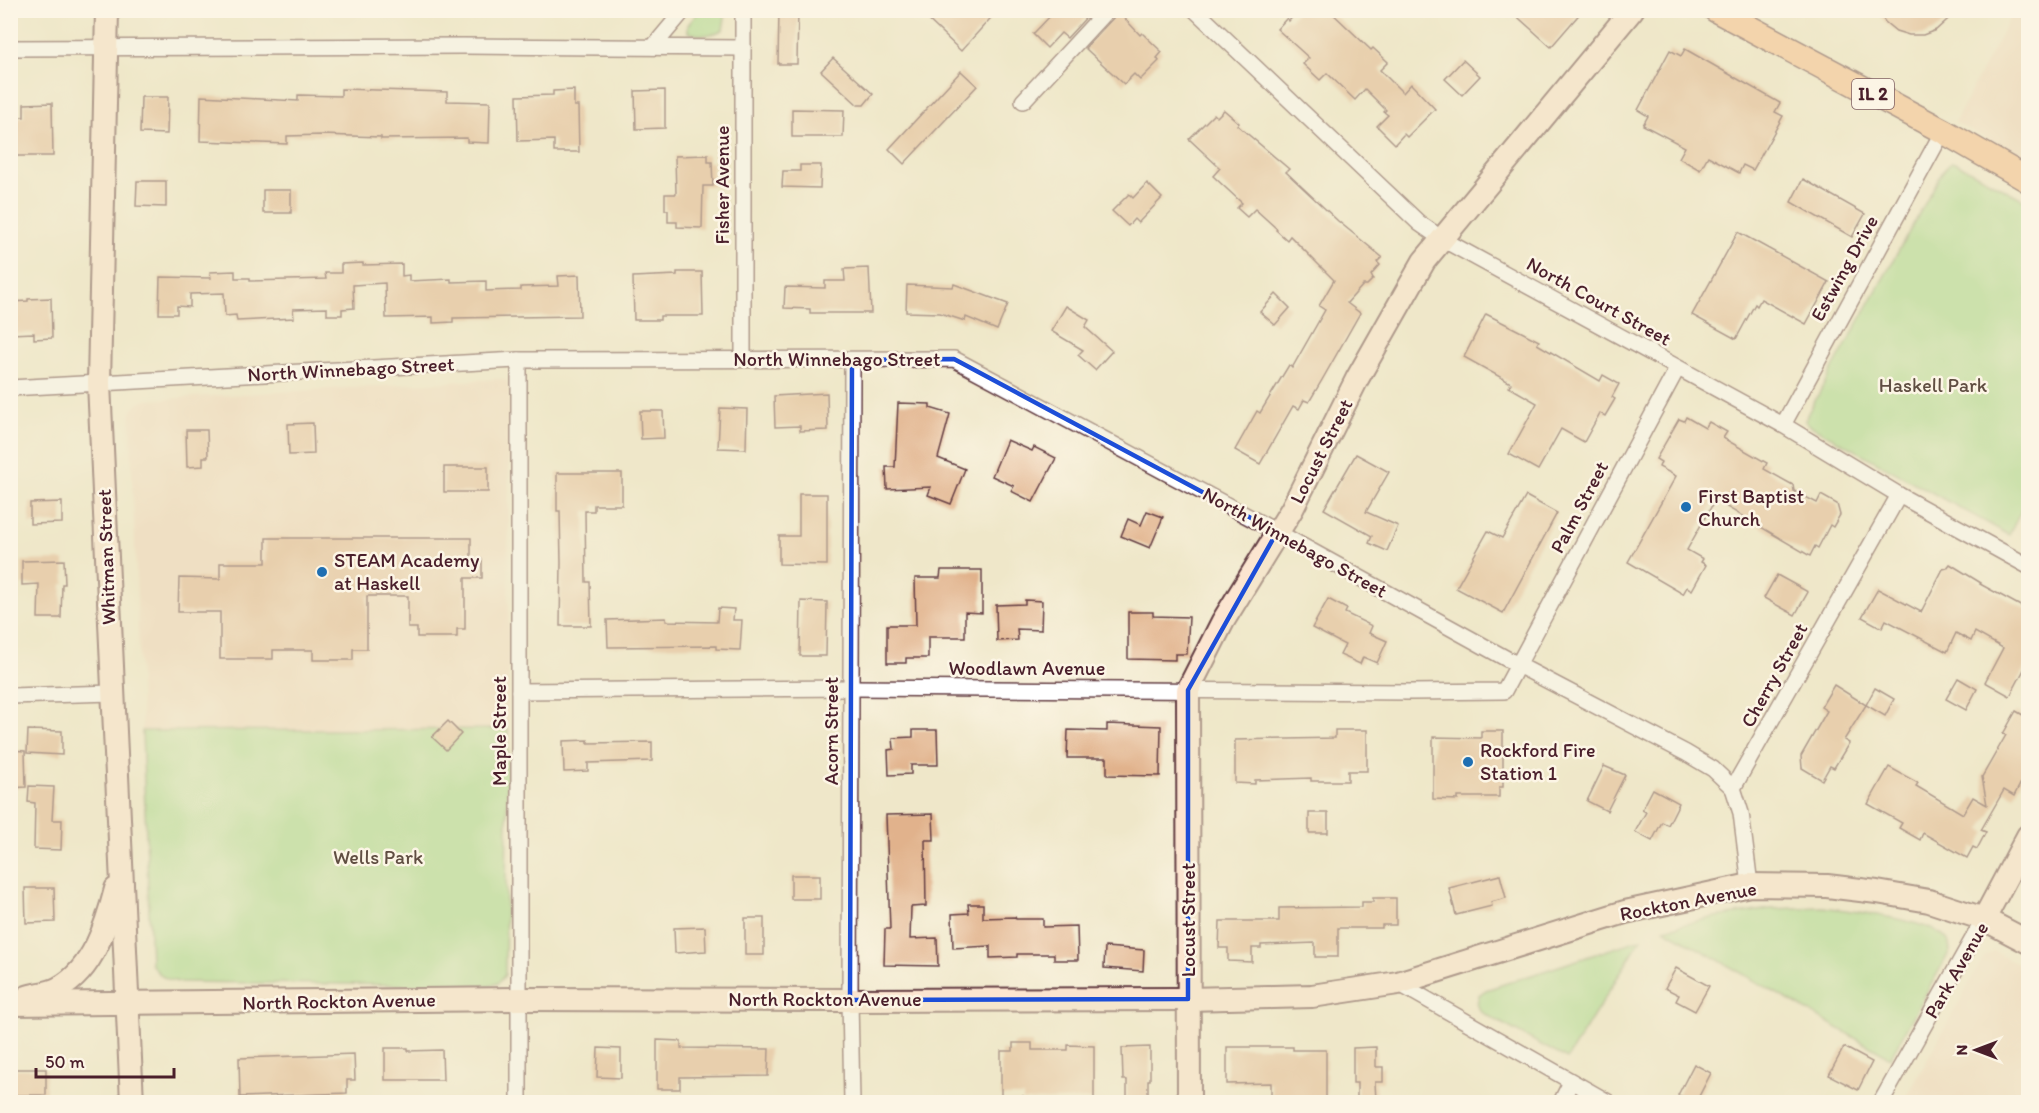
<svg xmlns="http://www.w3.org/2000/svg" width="2039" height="1113" viewBox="0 0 2039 1113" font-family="Itim,sans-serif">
  <rect width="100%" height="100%" fill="#fcf5e5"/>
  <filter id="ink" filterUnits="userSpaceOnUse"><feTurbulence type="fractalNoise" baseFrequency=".0167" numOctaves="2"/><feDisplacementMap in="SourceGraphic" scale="12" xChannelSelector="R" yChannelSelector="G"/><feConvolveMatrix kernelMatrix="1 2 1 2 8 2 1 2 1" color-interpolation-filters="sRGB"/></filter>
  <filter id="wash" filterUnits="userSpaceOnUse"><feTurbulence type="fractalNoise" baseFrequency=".008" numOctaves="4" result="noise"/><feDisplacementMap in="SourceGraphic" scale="24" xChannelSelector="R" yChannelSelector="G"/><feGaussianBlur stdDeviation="1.35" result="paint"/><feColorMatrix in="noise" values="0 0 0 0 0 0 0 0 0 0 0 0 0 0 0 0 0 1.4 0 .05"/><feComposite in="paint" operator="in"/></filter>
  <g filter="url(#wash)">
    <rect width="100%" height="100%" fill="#efe7c9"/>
    <!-- built -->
    <g fill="#f0d6bc">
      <path d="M2013 11H2028V162L1955 122Z"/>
      <path d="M500 379 507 381 509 388 508 729 142 731 130 416 133 409 138 403 146 400Z"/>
      <path d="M1994 951 2028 970V1102H1904L1984 956Z"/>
    </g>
    <!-- green -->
    <g fill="#a3d989" stroke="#767c5a" stroke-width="1.5">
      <path d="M699 11H726L723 30C712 35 699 37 688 32V25Z"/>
      <path d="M1951 163H1956L2028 202V497L2009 535 1809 425 1806 421 1807 415 1943 171Z"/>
      <path d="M508 729 505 975 498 983 490 986 179 982C165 980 159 976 151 963L142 731Z"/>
      <path d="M1823 907C1847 910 1932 921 1946 938 1950 942 1949 946 1950 951L1890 1058 1664 929 1715 917 1771 909Z"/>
      <path d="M1641 939 1567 1059 1481 1012 1477 1004 1479 995 1486 990Z"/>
    </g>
    <g id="blocks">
      <!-- building -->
      <g fill="#e1b28c">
        <path d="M779 10H798L797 64H778Z"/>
        <path d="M918 10H998L961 51Z"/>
        <path d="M1056 10H1093L1067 38 1061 33 1047 48 1033 34Z"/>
        <path d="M1117 10 1140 35 1142 33 1162 52 1157 58 1159 61 1140 80 1134 74 1124 84 1085 48 1114 17Z"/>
        <path d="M1298 10H1329L1371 50 1373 48 1388 62 1380 70 1403 93 1411 84 1435 109 1407 137 1404 134 1395 144 1377 126 1388 115 1384 112 1386 110 1365 89 1355 100 1327 73 1320 80 1303 64 1309 58 1277 29 1287 18 1289 21Z"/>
        <path d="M1510 10H1583L1551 47Z"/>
        <path d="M1877 10H1958L1936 30 1923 35H1909L1896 31 1885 22Z"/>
        <path d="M1685 49 1780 103 1775 112 1783 116 1753 170 1743 165 1739 173 1708 156 1700 170 1679 158 1685 147 1643 125 1648 116 1638 110 1670 50 1681 56Z"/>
        <path d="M833 58 873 94 864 105H858L821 71Z"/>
        <path d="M1463 60 1480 76 1462 95 1445 79Z"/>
        <path d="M961 71 977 86 904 164 889 149Z"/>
        <path d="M341 89 447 92V101L490 102 489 143 467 142V138L381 139V137L322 135 287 136V144L200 141 201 96 298 101V95L341 96Z"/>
        <path d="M574 90V106H578L579 152H554V140L518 141 517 96 553 95V91Z"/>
        <path d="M665 90V128L636 129 635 91Z"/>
        <path d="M141 97H168L167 134 140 133Z"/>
        <path d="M52 103 53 156H10V117H24V104Z"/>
        <path d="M792 109 844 110 843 137H792Z"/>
        <path d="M1224 110 1239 123 1237 125 1289 169 1286 172 1338 221 1382 257 1377 262 1380 265 1371 275 1373 279 1367 285H1363L1347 303 1360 313 1322 380 1309 402 1304 400 1299 409 1293 406 1260 464 1235 450 1257 411 1260 413 1289 365 1292 368 1325 310 1319 306 1334 280 1290 236 1287 240 1276 230 1277 229 1255 209 1247 217 1237 208 1242 203 1213 176 1220 168 1189 139 1214 114 1217 117Z"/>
        <path d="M708 155V162H712L713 186H703L702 228 677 227V222H668V210H665V194H676L675 156Z"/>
        <path d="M800 165H821L820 188 782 187 783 171H800Z"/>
        <path d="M1803 179 1865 214 1852 237 1791 202Z"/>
        <path d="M137 181H166V207L136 206Z"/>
        <path d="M1147 183 1162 198 1138 223 1134 219 1128 226 1112 211 1129 194 1133 198Z"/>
        <rect x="263" y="190" width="28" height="23"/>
        <path d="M1738 232 1829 282 1806 324 1761 299 1757 306 1755 304 1736 339 1692 315Z"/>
        <path d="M363 263V265L402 264V276L409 275V281L451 279V282L486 281V291L521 290V287L559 286 558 276 579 275 580 316 453 318V322L433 323V317L386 318 385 283 353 285 354 308 342 309V315H327V308L293 309 294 318 237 321 236 315 225 316 224 293 190 294V307L177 306V314H159L160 277 211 278 210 272 235 271V278H250V281L326 279 325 273H341V264Z"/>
        <path d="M869 268 871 313H810V309L784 308 785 287 825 288V281H845L844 269Z"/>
        <path d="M677 272H702L703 316H660V320H634L633 277 677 275Z"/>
        <path d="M954 284 1008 304 997 330 966 317 965 321 940 313 906 312 907 285 953 287Z"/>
        <path d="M1276 294 1290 308 1275 325 1260 312Z"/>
        <path d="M51 298 52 338 34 339V333L10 334V302L28 301V299Z"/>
        <path d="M1066 306 1089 320 1085 327 1112 351 1095 370 1078 355 1083 350 1051 331Z"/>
        <path d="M1486 314 1539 341 1537 344 1600 381 1603 375 1619 384 1612 397 1615 399 1605 416 1600 413 1584 442 1561 429 1538 470 1509 454 1537 403 1509 387 1511 383 1464 357Z"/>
        <path d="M827 393 828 430 800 431V426L775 427 774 396Z"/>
        <path d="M898 403 930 404V408L950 414 938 458 965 469 951 504 928 495 931 487 887 489 886 467H895Z"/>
        <path d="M720 408 747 409 746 449 718 448Z"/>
        <path d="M640 411H663L664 438 641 439Z"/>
        <path d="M1686 417 1705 428 1709 422 1727 432 1723 438 1767 463 1764 469 1793 485 1794 491 1817 503 1821 495 1837 504 1840 515 1833 527 1830 525 1818 548 1815 546 1810 556 1715 500 1687 550 1703 559 1701 562 1706 565 1692 590 1687 587 1683 594 1628 562 1676 476 1659 467 1661 462 1656 459 1679 419 1684 421Z"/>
        <path d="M313 423 314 454 289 455 288 424Z"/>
        <path d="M186 430H207L208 457H203V466L187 467Z"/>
        <path d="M1007 440 1032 451 1034 447 1056 458 1033 502 1011 491 1014 486 992 476Z"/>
        <path d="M1356 454 1389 472 1366 512 1398 526 1387 551 1369 543 1372 536 1324 509Z"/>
        <rect x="444" y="467" width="44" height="25"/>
        <path d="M557 473H622V505H594V511H585L586 582H590L591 626H560L561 563 560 511H557Z"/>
        <path d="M799 494H827V565L779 564V536H799Z"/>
        <path d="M1526 496 1557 513 1503 613 1456 588 1488 531 1502 538Z"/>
        <path d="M62 502V523L30 524V503Z"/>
        <path d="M1147 511 1163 517 1150 548 1121 536 1128 519 1141 525Z"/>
        <path d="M266 538H471V559H482V578H465V629H457V637H417V628H408V596H367V649H353V660H313V650H273V659H220V612H178L179 578 220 579V563H266Z"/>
        <path d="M64 560 65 584H62L61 618H38L39 584 22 585V561Z"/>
        <path d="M1950 564 1981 583 1980 584 2028 610V662L2010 696 1985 682 2003 648 1975 632 1971 641 1956 633 1947 652 1886 620 1882 628 1862 617 1878 589 1921 612 1943 569 1947 568Z"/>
        <path d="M941 570H982V613L965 612V637H928V658H906V663H887V625H916L915 578H940Z"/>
        <path d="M1777 575 1808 592 1795 615 1764 598Z"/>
        <path d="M1328 599 1347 609 1345 613 1372 626 1369 633 1387 641 1377 663 1363 657 1360 664 1340 655 1345 645 1312 628Z"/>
        <path d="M1025 600 1042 601 1041 630 1017 629 1018 640 997 641 996 605 1025 604Z"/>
        <path d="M801 601 827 602 826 656H800Z"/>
        <path d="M718 608 734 609 733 620H742L740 650 716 649V646L608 647 607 620 666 618V621L717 622Z"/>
        <path d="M1128 612H1153V616L1189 617 1187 654H1175V660L1128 659Z"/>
        <path d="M1958 678 1977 689 1966 710 1946 699Z"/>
        <path d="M1834 685 1866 705 1844 740 1849 743 1834 768 1830 766 1822 780 1802 768 1801 756 1827 711 1821 707Z"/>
        <path d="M1875 688 1894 699 1885 716 1866 705Z"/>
        <path d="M2016 711 2028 718V769L2014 796 2004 790 1981 830 1986 832 1977 849 1973 847 1967 858 1923 833 1920 840 1899 828 1902 823 1868 804 1889 767 1918 783 1916 786 1963 814 1973 797 1987 805 1982 777 2006 735 2003 734Z"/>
        <path d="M448 721 461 734 446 750 432 737Z"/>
        <path d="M1107 724 1161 726 1160 776 1107 775V758H1067L1068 730 1107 731Z"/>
        <path d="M28 730 62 731V755L27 753Z"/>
        <path d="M913 730H937L938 765H911V774L889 775 888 750 894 749 893 738 913 737Z"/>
        <path d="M1335 730H1367V771H1348V781H1311V778L1255 780V784L1235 783V740L1335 738Z"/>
        <path d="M1481 731H1503V787H1499V797H1458V800L1433 799V737L1481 738Z"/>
        <path d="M588 740V743L652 742V761L588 763V771L564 772 563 741Z"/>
        <path d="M10 750 25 751 26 787 10 788Z"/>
        <path d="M1604 766 1625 775 1607 811 1587 801Z"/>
        <path d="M29 786 54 787 52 820H62L61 850 34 849 35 803 28 802Z"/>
        <path d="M1653 789 1679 803 1668 825 1662 822 1652 841 1635 832 1646 812 1642 810Z"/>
        <rect x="1309" y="813" width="19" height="20"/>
        <path d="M933 814 934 840H925L926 906 911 907 910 939 937 938 938 966 884 965 885 929H890L886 815Z"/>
        <rect x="791" y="875" width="29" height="24"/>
        <path d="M1500 875 1506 898 1491 902 1492 906 1456 915 1449 888Z"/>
        <path d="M25 888H54L55 922 26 923Z"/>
        <path d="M1373 898H1396V925H1382V928H1338V957H1315V943L1261 945V948H1252V962L1228 961V948H1219L1220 921H1279V908L1362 907V902H1373Z"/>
        <path d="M968 904H983V918L1015 917 1016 919H1043V927L1077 926 1078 960H1054V954H1017V957L990 958V946L953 948 952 914 969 913Z"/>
        <rect x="745" y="918" width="19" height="37"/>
        <path d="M705 927 706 951 675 953 674 928Z"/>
        <path d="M1105 947 1144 950 1143 971 1104 968Z"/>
        <path d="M1676 968 1709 986 1695 1011 1676 1001 1679 995 1665 988Z"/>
        <path d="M657 1040 681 1041V1048L769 1049 768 1076 680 1077V1089H657Z"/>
        <path d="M1013 1043H1032V1050H1068V1045L1094 1046V1099L1023 1101V1096H1001V1051H1013Z"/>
        <path d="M1150 1047V1080H1148V1102H1127V1080H1123L1122 1048Z"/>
        <path d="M1227 1047H1293V1050H1326V1101L1271 1099V1083L1227 1084Z"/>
        <path d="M1376 1047V1067H1383V1082H1375L1376 1101H1357V1083H1353V1048Z"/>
        <path d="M1844 1047 1872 1062 1858 1090 1829 1075Z"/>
        <path d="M385 1048H408V1051L442 1050 443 1080H385Z"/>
        <path d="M598 1048 621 1049V1078L597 1077Z"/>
        <path d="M354 1054 355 1080H347V1093L240 1097 239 1058Z"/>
        <path d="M1694 1064 1711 1073 1696 1102 1678 1095Z"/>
        <rect x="12" y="1069" width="34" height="26"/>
      </g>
    </g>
  </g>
  <g filter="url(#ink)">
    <use href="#blocks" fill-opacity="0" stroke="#633d43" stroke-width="1.5"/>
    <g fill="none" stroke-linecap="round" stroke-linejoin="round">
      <!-- street casing -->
      <g stroke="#633d43" stroke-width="18">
        <g id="street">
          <path d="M743 10V359"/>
          <path d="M1195 10 1419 223 1442 239 1783 425 1899 495 2028 566"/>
          <path d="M653 47 684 10"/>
          <path d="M10 48 463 46 743 48"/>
          <path d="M1023 101 1107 10"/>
          <path d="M852 360 850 1000 852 1102"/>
          <path d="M10 388 519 360 954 359 1277 532 1518 665 1686 753 1713 769 1733 788"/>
          <path d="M1783 425 1943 131"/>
          <path d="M519 691 851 688 1411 692 1504 691 1677 369"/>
          <path d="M10 696 113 693"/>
          <path d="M1750 885 1741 813 1733 788 1899 495"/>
          <path d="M1398 983 1608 1102"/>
          <path d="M519 1102V360"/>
          <path d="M1561 1102 1571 1082"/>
          <path d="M1881 1102 1984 919"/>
        </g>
      </g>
      <!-- secondary casing -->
      <g stroke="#633d43" stroke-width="26">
        <g id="secondary">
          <path d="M107 10 99 383 132 1102"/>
          <path d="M1984 919 2028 836"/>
          <path d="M27 997C37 994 50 993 59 988 93 970 107 924 116 889"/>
          <path d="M10 1004 520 999 850 1000 1188 999 1312 996 1398 983 1625 912 1750 885 1827 886 1877 892 1929 901 1984 919 2028 942"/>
          <path d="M1189 1102 1188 690 1223 621 1292 509 1357 379 1424 261 1632 10"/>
        </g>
      </g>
      <!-- primary casing -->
      <g stroke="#633d43" stroke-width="27">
        <path id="primary" d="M1716 10 1943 131 2028 180"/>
      </g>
      <!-- street -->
      <use href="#street" stroke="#fff" stroke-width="15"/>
      <!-- secondary -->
      <use href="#secondary" stroke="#fce5d0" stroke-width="22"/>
      <!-- primary -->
      <use href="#primary" stroke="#f8bd89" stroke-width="24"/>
    </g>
  </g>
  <!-- marked area -->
  <path d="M0 0H2039V1113H0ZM954 359 1277 532 1188 690V999L850 1000 852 360Z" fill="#efe7c9" fill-opacity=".55" fill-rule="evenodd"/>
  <path fill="none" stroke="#1d4ed8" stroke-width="4.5" stroke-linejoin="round" d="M954 359 1277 532 1188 690V999L850 1000 852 360Z"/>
  <!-- markers -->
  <g fill="#1f6fb2" stroke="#fcf5e5" stroke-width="2">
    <circle cx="1686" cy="507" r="6"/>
    <circle cx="322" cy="572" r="6"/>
    <circle cx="1468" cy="762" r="6"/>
  </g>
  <g text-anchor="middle" stroke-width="5" stroke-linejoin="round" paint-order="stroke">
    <!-- shield labels -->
    <rect fill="#fcf5e5" stroke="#7f5f63" stroke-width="1.5" x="1852" y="79" width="42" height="30" rx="4.5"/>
    <g font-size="18" font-weight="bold" fill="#4a1f2b">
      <text x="1873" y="100">IL 2</text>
    </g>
    <!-- street labels -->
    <g font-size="20" fill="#4a1f2b" stroke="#fcf5e5">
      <text transform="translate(722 185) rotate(-90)" y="7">Fisher Avenue</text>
      <text transform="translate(1844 268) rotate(-61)" y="7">Estwing Drive</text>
      <text transform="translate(1599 301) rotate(29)" y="7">North Court Street</text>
      <text x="837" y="366">North Winnebago Street</text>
      <text transform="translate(351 369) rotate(-3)" y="7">North Winnebago Street</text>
      <text transform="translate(1321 451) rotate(-63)" y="7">Locust Street</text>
      <text transform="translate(1579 507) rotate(-62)" y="7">Palm Street</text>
      <text transform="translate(1295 542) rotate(29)" y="7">North Winnebago Street</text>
      <text transform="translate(106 557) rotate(-92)" y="7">Whitman Street</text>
      <text x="1027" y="675">Woodlawn Avenue</text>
      <text transform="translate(1774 675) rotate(-61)" y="7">Cherry Street</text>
      <text transform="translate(499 731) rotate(-90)" y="7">Maple Street</text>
      <text transform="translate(831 731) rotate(-90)" y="7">Acorn Street</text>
      <text transform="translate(1688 901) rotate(-11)" y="7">Rockton Avenue</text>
      <text transform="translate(1188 920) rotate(-90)" y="7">Locust Street</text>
      <text transform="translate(1956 970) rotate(-60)" y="7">Park Avenue</text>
      <text x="825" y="1006">North Rockton Avenue</text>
      <text transform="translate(339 1001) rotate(-1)" y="7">North Rockton Avenue</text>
    </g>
    <!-- park labels -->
    <g font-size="20" fill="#604e42" stroke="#fcf5e5">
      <text x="1933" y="392">Haskell Park</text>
      <text x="378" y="864">Wells Park</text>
    </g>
    <!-- poi labels -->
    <g font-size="20" fill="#4a1f2b" stroke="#fcf5e5" text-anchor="start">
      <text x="1698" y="503">First Baptist<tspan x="1698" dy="23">Church</tspan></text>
      <text x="334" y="567">STEAM Academy<tspan x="334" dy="23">at Haskell</tspan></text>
      <text x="1480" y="757">Rockford Fire<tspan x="1480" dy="23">Station 1</tspan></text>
    </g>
  </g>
  <!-- margin -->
  <rect width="2039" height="1113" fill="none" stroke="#fcf5e5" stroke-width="36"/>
  <!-- north arrow -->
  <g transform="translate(1976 1050) rotate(270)" stroke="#fcf5e5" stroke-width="4.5" paint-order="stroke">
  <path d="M0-4.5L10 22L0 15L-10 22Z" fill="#4a1f2b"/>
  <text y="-9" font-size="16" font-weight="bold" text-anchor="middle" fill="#4a1f2b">N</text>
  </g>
  <!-- scale -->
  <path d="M36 1068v9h138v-9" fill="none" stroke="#4a1f2b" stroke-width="3"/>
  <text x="45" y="1068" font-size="18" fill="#4a1f2b" stroke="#fcf5e5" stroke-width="4.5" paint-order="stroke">50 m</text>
</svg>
